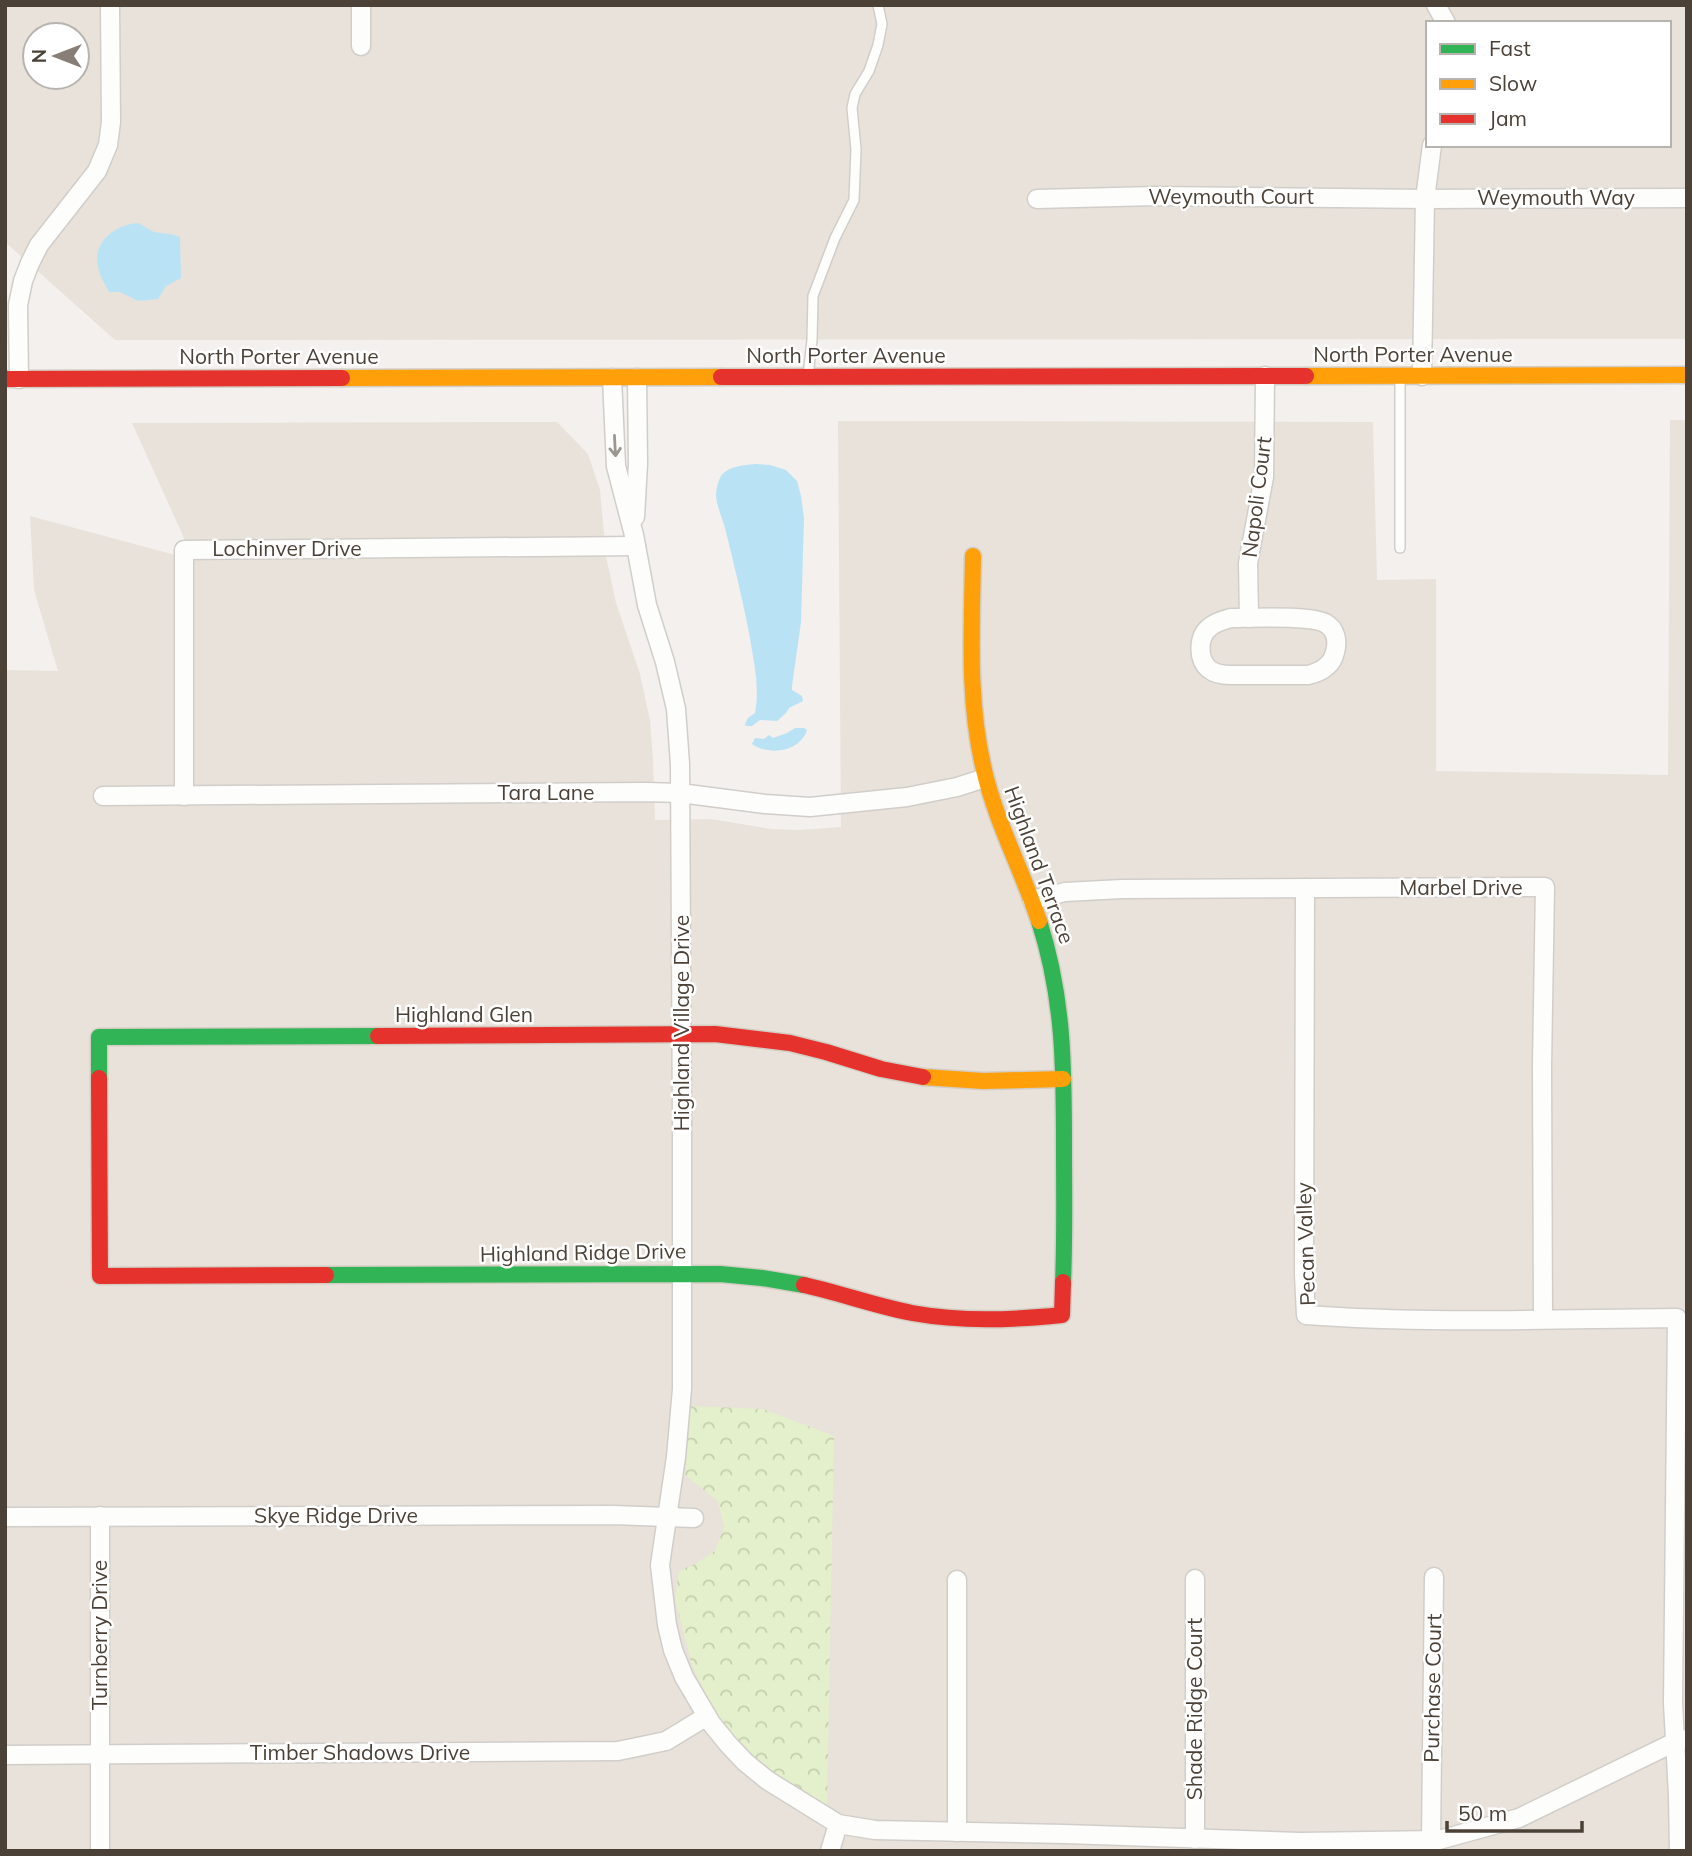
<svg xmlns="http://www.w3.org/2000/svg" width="1692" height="1856" viewBox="0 0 1692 1856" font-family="Mulish,sans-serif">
  <defs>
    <pattern id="park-crowns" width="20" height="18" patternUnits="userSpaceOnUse" patternTransform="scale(1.75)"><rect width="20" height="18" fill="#e4efcb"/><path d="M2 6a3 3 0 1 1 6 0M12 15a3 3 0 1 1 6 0" fill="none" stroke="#c5ceaf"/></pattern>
  </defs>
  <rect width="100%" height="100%" fill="#f3f0ed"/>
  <!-- residential -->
  <g fill="#e8e2da" fill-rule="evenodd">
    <path d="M5 5H1687V339L115 340 5 242ZM1428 23H1669V145H1428ZM35 35H77V77H35Z"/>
    <path d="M1670 420H1687V1851H5V670L58 671 34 590 30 516 194 560 132 423 557 422 588 454 600 490 606 556 616 603 640 674 650 720 653 759 655 820 711 819 771 829 799 830 841 827 838 421 1373 422 1377 580 1436 579V771L1668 775Z"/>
  </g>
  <!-- park -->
  <path fill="url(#park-crowns)" d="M688 1406 763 1409 834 1436 827 1808 766 1769 718 1720 692 1666 675 1599 679 1571 695 1564 715 1551 724 1527 718 1501 685 1475Z"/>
  <!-- water -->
  <g fill="#bae2f5">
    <path d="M138 223 154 232 170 234 180 237 181 278 166 286 158 299 138 301 120 292H109C105 284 99 275 98 266 93 241 115 225 138 223Z"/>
    <path d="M756 464 770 465 786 470 797 481 801 496 804 518 801 622 792 686V690L802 696 803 701 789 708 786 713 777 721 760 720 752 726H746L745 724 748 718 755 713C760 687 754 664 750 638 743 601 734 564 725 528 722 517 717 507 716 496 716 490 718 481 721 476 728 466 745 465 756 464Z"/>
    <path d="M795 728H804L807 730C800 752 769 756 752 744L755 738 764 739 769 735 773 738 787 733Z"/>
  </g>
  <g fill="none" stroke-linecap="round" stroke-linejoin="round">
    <!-- lane casing -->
    <g stroke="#d1ceca" stroke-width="12">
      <g id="lane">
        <path d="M808 376 812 340 813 296 835 238 854 200 856 149 852 108 855 94 869 71 878 45 882 24 878 5"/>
        <path d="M1400 548V378"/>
      </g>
    </g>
    <!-- street casing -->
    <g stroke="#d1ceca" stroke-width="21">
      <g id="street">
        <path d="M361 5V46"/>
        <path d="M1436 5 1446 23"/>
        <path d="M1037 199 1155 196 1425 199 1687 198"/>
        <path d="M1422 376 1425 199 1432 145"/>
        <path d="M612 378 616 466 634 535 647 605 665 662 676 709 680 764 682 1124V1389L676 1457 660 1565 667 1625 673 1650 684 1677 711 1723 728 1744 745 1762 767 1780 838 1824 875 1830 1065 1834 1300 1842 1439 1840 1519 1818 1675 1742 1687 1739"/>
        <path d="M19 379 18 305 23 281 30 263 39 245 97 171 108 145 111 122 110 5"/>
        <path d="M635 517 638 464 637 378"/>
        <path d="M1231 618C1251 618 1309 615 1325 623 1336 629 1338 641 1335 652 1332 666 1321 672 1308 675H1231C1224 675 1215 674 1209 669 1197 659 1198 636 1210 627 1216 622 1224 620 1231 618Z"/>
        <path d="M1249 618 1248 563 1264 477 1265 376"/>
        <path d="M103 796 646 792 680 793 765 804 810 807 907 797 957 787 985 778"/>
        <path d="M184 796V550L636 546"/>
        <path d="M1305 888 1304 1275 1306 1315C1429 1324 1554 1319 1677 1318L1673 1703 1678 1795 1679 1851"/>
        <path d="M1032 900 1065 892 1122 889 1545 887 1542 1066 1543 1319"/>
        <path d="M100 1516V1851"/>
        <path d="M5 1517 613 1515 694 1518"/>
        <path d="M1195 1579V1839"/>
        <path d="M957 1580V1832"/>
        <path d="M5 1755 618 1751 666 1741 707 1716"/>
        <path d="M1431 1840 1434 1577"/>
        <path d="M830 1851 838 1824"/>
      </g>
    </g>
    <!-- fast casing -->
    <g stroke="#d3cdc3" stroke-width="19">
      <g id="fast">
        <path d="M1039 921C1064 998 1064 1068 1064 1148 1064 1192 1065 1237 1063 1282"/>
        <path d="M99 1078V1037L378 1036"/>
        <path d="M326 1275 720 1274 762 1278 804 1285"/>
      </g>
    </g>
    <!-- slow casing -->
    <g stroke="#d3cdc3" stroke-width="19">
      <g id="slow">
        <path d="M1306 376 1687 375"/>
        <path d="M342 378 721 377"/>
        <path d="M973 556C972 628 967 699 984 770 996 822 1022 870 1039 921"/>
        <path d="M923 1077 983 1081 1063 1079"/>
      </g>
    </g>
    <!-- jam casing -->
    <g stroke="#d3cdc3" stroke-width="19">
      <g id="jam">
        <path d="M721 377 1306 376"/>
        <path d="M5 379 342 378"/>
        <path d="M378 1036 715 1034 790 1043 826 1052 881 1069 923 1077"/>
        <path d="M99 1078 100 1276 326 1275"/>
        <path d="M804 1285C840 1293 876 1306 912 1313 962 1322 1012 1320 1062 1315L1063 1282"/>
      </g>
    </g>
    <!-- lane -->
    <use href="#lane" stroke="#fdfdfc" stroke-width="9"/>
    <!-- street -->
    <use href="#street" stroke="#fdfdfc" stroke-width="18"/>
    <!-- fast -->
    <use href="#fast" stroke="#30b455" stroke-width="16"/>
    <!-- slow -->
    <use href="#slow" stroke="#ff9f0a" stroke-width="16"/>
    <!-- jam -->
    <use href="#jam" stroke="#e5322d" stroke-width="16"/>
  </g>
  <!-- one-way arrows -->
  <defs><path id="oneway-shaft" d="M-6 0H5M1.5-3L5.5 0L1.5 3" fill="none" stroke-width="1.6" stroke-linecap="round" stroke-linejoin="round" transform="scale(1.75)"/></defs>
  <use stroke="#9b9690" href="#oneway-shaft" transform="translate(615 446) rotate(87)"/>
  <g text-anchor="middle" stroke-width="5" stroke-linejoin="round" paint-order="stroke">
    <!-- street labels -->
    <g font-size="21" fill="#4b4137" stroke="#fff">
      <text x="1231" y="204">Weymouth Court</text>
      <text x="1556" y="205">Weymouth Way</text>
      <text x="1413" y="362">North Porter Avenue</text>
      <text x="846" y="363">North Porter Avenue</text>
      <text x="279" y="364">North Porter Avenue</text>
      <text transform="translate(1257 497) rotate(-83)" y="7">Napoli Court</text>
      <text x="287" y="556">Lochinver Drive</text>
      <text x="546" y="800">Tara Lane</text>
      <text transform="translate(1039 865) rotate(70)" y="7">Highland Terrace</text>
      <text x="1461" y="895">Marbel Drive</text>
      <text x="464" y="1022">Highland Glen</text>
      <text transform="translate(682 1023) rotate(-90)" y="7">Highland Village Drive</text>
      <text transform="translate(1306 1244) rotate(-92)" y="7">Pecan Valley</text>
      <text transform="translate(583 1253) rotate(-1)" y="7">Highland Ridge Drive</text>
      <text x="336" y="1523">Skye Ridge Drive</text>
      <text transform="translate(100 1635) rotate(-90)" y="7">Turnberry Drive</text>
      <text transform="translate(1433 1688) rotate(-89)" y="7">Purchase Court</text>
      <text transform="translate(1195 1709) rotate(-90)" y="7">Shade Ridge Court</text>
      <text x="360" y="1760">Timber Shadows Drive</text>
    </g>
  </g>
  <!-- border -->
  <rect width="1692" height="1856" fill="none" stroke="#4b4137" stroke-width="14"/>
  <!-- legend -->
  <rect x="1426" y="21" width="245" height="126" fill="#ffffff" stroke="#b7b3af" stroke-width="2"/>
  <rect x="1440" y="44" width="35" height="10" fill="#30b455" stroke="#b7b3af" stroke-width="2"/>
  <text x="1489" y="56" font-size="21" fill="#4b4137">Fast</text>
  <rect x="1440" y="79" width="35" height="10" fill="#ff9f0a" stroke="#b7b3af" stroke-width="2"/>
  <text x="1489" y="91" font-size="21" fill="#4b4137">Slow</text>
  <rect x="1440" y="114" width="35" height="10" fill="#e5322d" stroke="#b7b3af" stroke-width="2"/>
  <text x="1489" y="126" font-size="21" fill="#4b4137">Jam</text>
  <!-- north arrow -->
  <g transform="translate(56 56) rotate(270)"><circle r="33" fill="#ffffff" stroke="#b7b3af" stroke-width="2"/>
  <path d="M0-5L12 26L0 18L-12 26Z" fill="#867e77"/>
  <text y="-10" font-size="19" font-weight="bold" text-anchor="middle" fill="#4b4137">N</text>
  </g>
  <!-- scale -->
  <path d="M1447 1821v10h135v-10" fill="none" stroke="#4b4137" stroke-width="3.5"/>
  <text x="1458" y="1821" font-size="21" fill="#4b4137" stroke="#ffffff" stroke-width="5" paint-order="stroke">50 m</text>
</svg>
